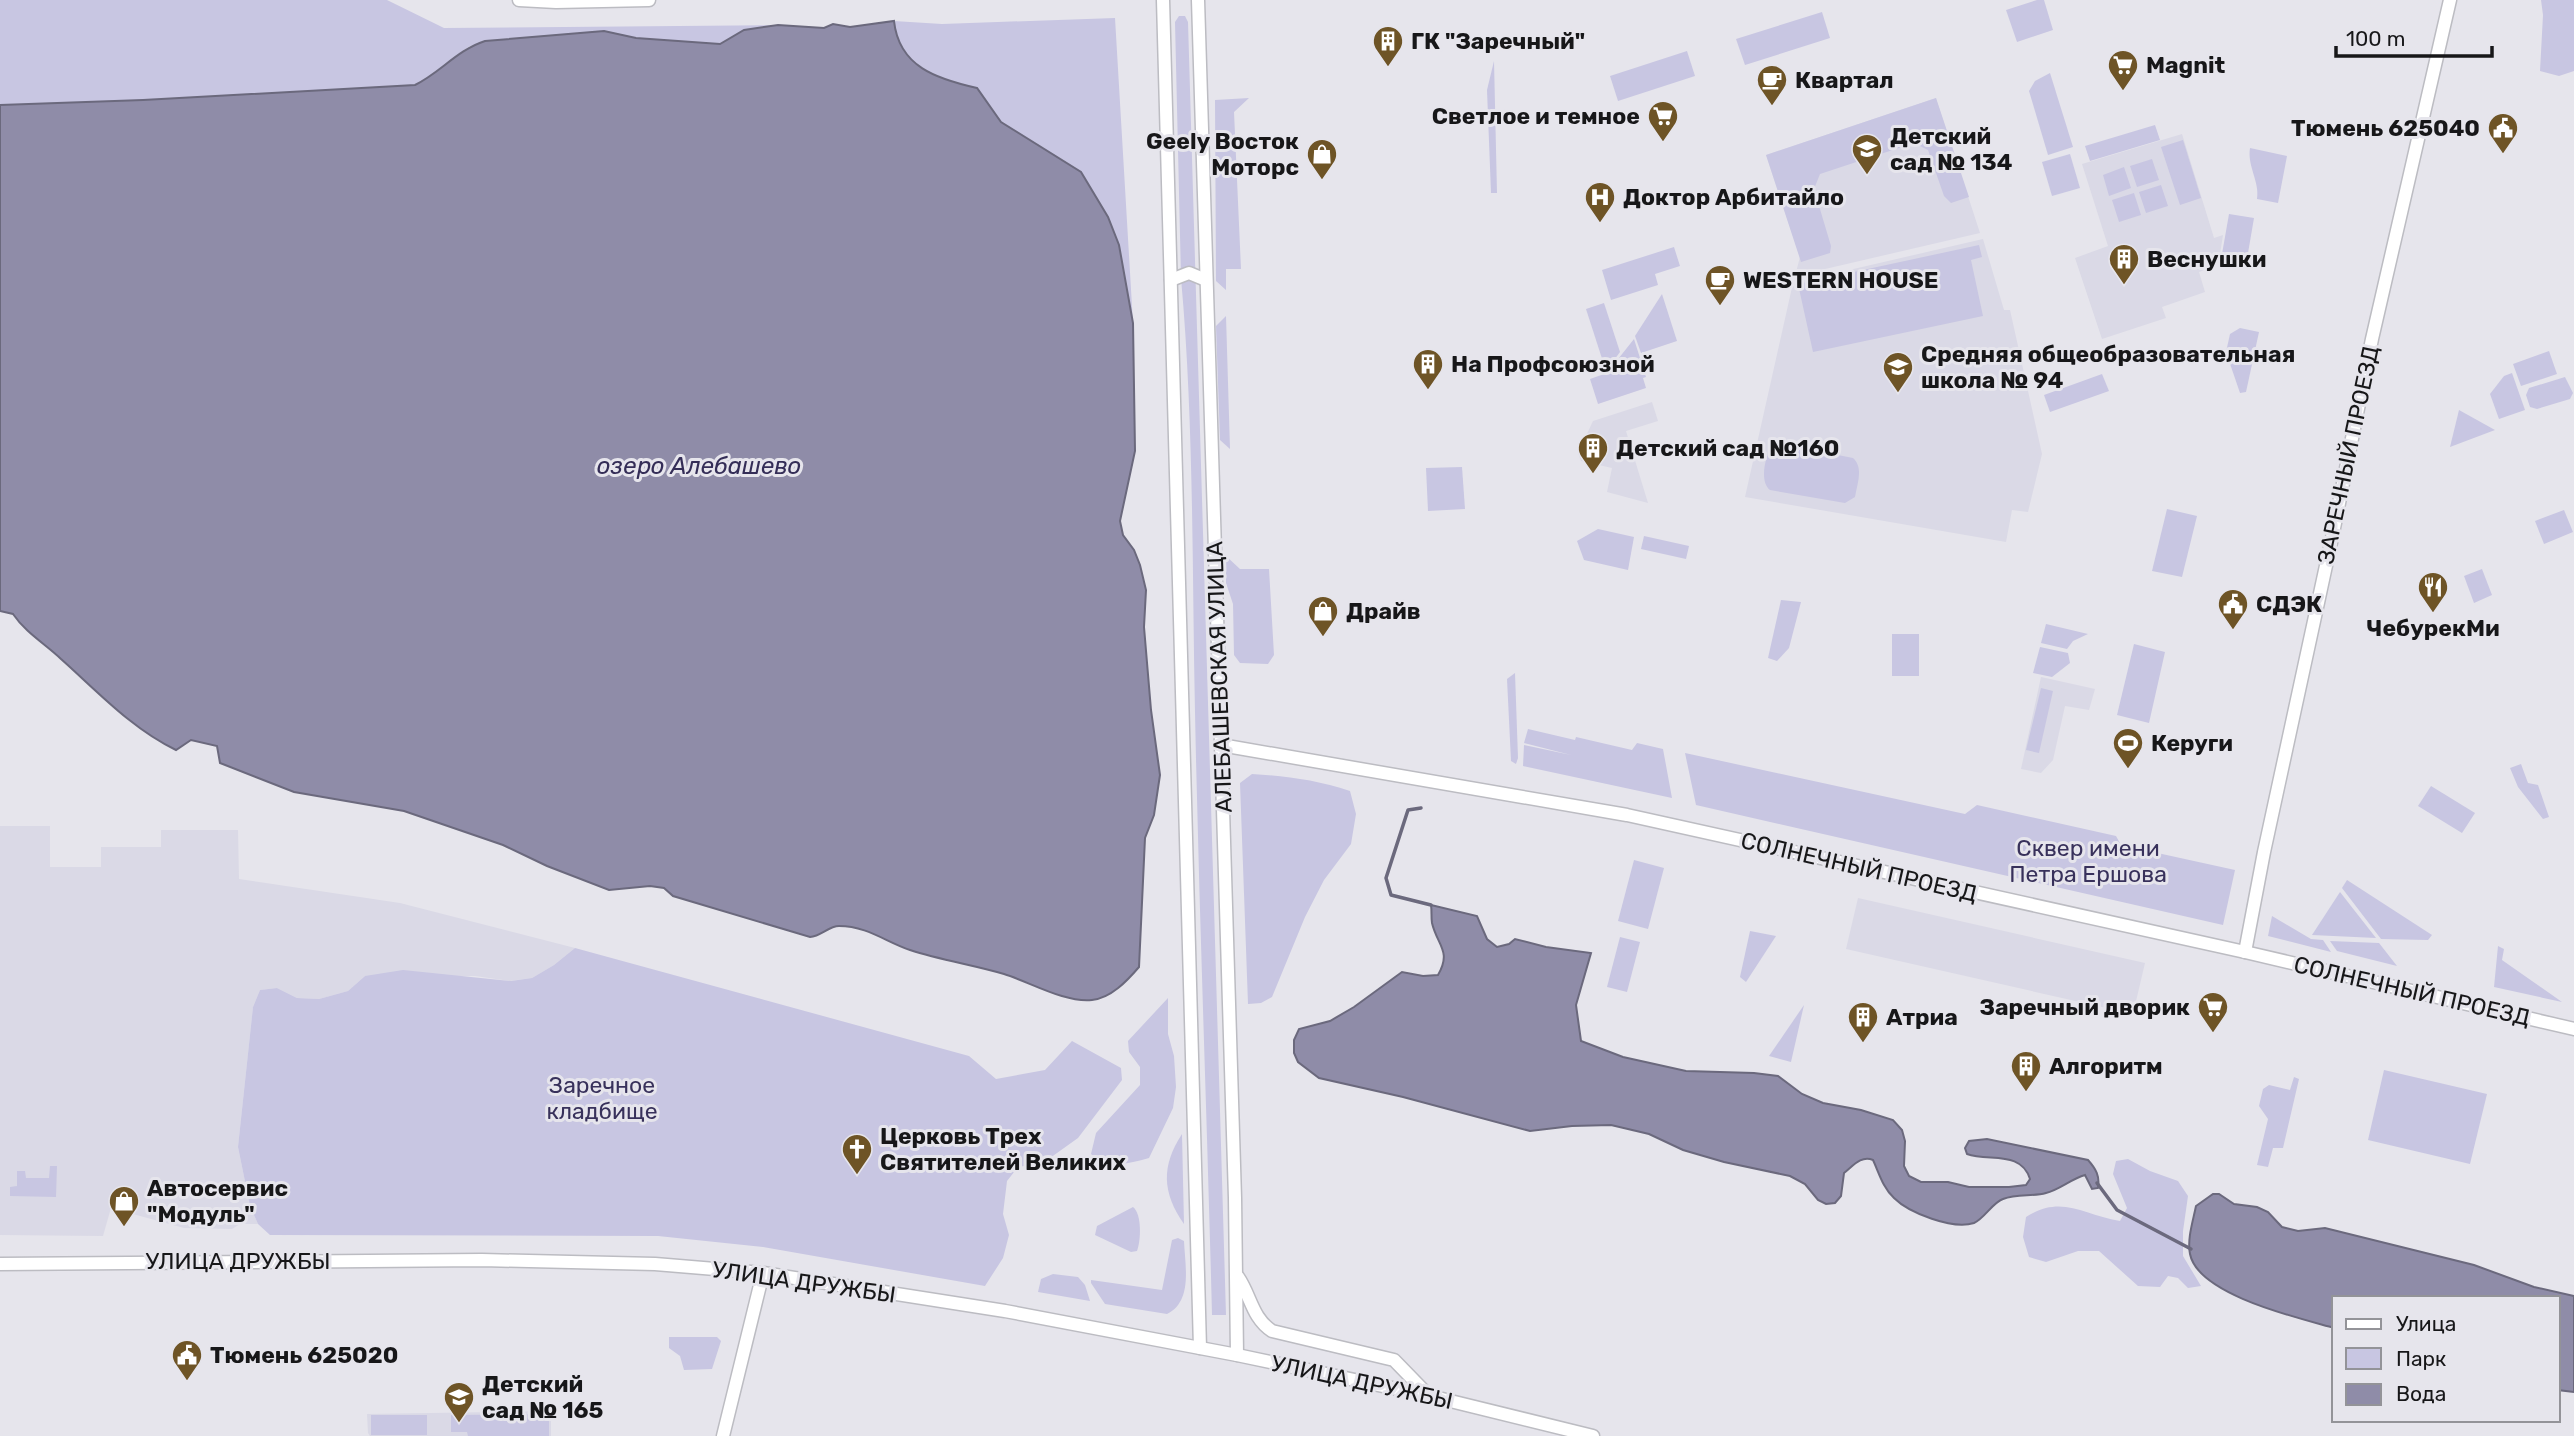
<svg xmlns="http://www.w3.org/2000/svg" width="2574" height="1436" viewBox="0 0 2574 1436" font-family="Rubik,sans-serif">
  <rect width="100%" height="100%" fill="#e6e5ec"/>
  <!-- built -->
  <g fill="#dad9e6">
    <path d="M1936 98 1980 233 1795 276 1800 257 1766 155Z"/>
    <path d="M2182 134 2214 238 2223 235 2220 254 2226 262 2199 272 2205 292 2162 307 2166 318 2102 339 2075 258 2108 246 2082 164Z"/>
    <path d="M1983 239 2004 310H2010L2042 454 2028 512 2012 510 2006 542 1745 497 1793 283Z"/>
    <path d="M1652 402 1658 421 1626 431 1648 503 1607 492 1612 468 1581 461 1578 453 1593 421Z"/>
    <path d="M2041 677 2095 689 2089 710 2065 706 2053 760 2041 773 2021 769Z"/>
    <path d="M0 826H50V867H101V847H161V830H238L239 879 400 903 575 948 554 965 532 978 510 981 475 976H365L348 991 319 999 297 998 277 988 260 990 253 1007 238 1147 250 1206 258 1224H240L232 1229 184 1228 111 1208 103 1236 0 1235Z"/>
    <path d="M1858 898 2145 963 2133 1014 1846 949Z"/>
    <path d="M551 1411V1436H370L368 1433 367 1414Z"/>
  </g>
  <!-- green -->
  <g fill="#c8c6e2">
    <path d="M0 0H387L444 28 778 25 744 30 720 44 636 38 604 31 470 46C451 58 435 75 415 85L143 100 0 105Z"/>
    <path d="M2037 0H2044L2053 30 2017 42 2006 10Z"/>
    <path d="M2541 0H2574V71L2559 76 2540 71 2543 15Z"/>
    <path d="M1822 12 1830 38 1745 65 1736 39Z"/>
    <path d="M1179 16H1185L1188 22 1226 1315H1212C1207 1114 1199 913 1195 712 1192 568 1194 422 1181 278L1175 22Z"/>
    <path d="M1115 18 1133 323 1119 244 1081 172 1001 122 977 88C937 79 899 67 894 21L942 24Z"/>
    <path d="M1687 51 1695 76 1618 101 1610 76Z"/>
    <path d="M1494 61 1497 193H1491L1487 90Z"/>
    <path d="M2050 73 2073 147 2048 155 2029 91 2035 81Z"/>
    <path d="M1249 98 1234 112 1241 269H1226V290L1216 281 1215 100Z"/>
    <path d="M1936 98 1969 197 1951 203 1944 196 1928 150 1914 143 1820 174 1814 189 1831 246 1830 253 1801 262 1766 155Z"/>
    <path d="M2155 125 2160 140 2090 161 2085 146Z"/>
    <path d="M2183 140 2201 198 2180 205 2161 147Z"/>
    <path d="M2250 148 2287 156 2278 203 2257 199C2260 182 2247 166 2250 148Z"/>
    <path d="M2070 154 2080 188 2052 196 2042 162Z"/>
    <path d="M2152 159 2159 180 2137 187 2130 166Z"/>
    <path d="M2124 167 2131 188 2109 196 2103 175Z"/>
    <path d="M2161 185 2168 206 2146 213 2139 192Z"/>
    <path d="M2134 193 2141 215 2119 222 2112 200Z"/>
    <path d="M2229 214 2254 218 2247 259 2222 254Z"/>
    <path d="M1979 245 1982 257 1971 260 1983 316 1813 352 1798 284Z"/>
    <path d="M1674 247 1680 266 1655 274 1658 285 1611 300 1602 270Z"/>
    <path d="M1662 294 1677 341 1641 353 1635 336Z"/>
    <path d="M1604 303 1620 352 1606 371 1586 309Z"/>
    <path d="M1226 316 1230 449 1220 440 1216 326Z"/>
    <path d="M2240 328 2259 332 2246 392 2240 393 2226 352 2230 334Z"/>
    <path d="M1634 339 1646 377 1643 378 1646 388 1598 404 1590 379 1607 373Z"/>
    <path d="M2549 351 2557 374 2521 386 2513 364Z"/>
    <path d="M2512 373 2525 410 2499 419 2490 394 2504 376Z"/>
    <path d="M2102 374 2109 391 2050 412 2044 395Z"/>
    <path d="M2565 377 2573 393 2570 399 2537 409 2530 407 2526 395 2529 388Z"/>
    <path d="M2459 410 2495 430 2450 447Z"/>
    <path d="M1782 444 1853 458C1864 468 1857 484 1855 497L1845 503 1770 490C1759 482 1765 455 1773 445Z"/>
    <path d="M1462 467 1465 509 1428 511 1426 468Z"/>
    <path d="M2167 509 2197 516 2182 577 2152 571Z"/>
    <path d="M2564 510 2573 532 2544 544 2535 521Z"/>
    <path d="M1598 529 1634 537 1628 570 1584 560 1577 541Z"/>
    <path d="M1644 536 1689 546 1686 559 1641 549Z"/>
    <path d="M1226 556 1240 569H1269L1274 655 1268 664 1240 663 1234 655 1233 604 1226 583Z"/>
    <path d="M2482 569 2492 595 2474 603 2464 576Z"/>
    <path d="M1781 600 1801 602 1789 648 1777 661 1768 658Z"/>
    <path d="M2046 624 2088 634 2073 641 2067 649 2041 643Z"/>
    <rect x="1892" y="634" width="27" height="42"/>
    <path d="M2134 644 2165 652 2149 723 2117 715Z"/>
    <path d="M2040 647 2068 653 2070 663 2052 677 2033 673Z"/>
    <path d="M1515 673 1518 758 1516 764 1511 761 1507 679Z"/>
    <path d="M2041 688 2053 691 2039 753 2026 750Z"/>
    <path d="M1528 729 1575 740 1576 737 1632 750 1637 743 1663 749 1672 798 1523 766 1524 745 1571 755 1524 743Z"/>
    <path d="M1685 753 1965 814 1977 805 2116 836 2121 845 2235 870 2223 925 1696 805Z"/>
    <path d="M2521 764 2528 783 2538 785 2549 817 2543 819 2518 787 2510 768Z"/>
    <path d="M1252 774C1286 776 1317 780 1350 791L1356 814 1351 844 1324 880 1305 917 1272 997 1261 1003 1248 1004 1240 783Z"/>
    <path d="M2431 786 2475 813 2462 833 2418 806Z"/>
    <path d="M1634 860 1664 868 1648 929 1618 921Z"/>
    <path d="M2347 880 2432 935 2428 940 2381 939 2342 888Z"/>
    <path d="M2340 892 2376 938 2312 935Z"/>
    <path d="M2272 916 2311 939 2323 940 2331 952 2268 936Z"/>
    <path d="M1750 931 1776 936 1746 982 1740 977Z"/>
    <path d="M1620 937 1640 942 1627 992 1607 987Z"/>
    <path d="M2330 941 2379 943 2397 966 2337 951Z"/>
    <path d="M2498 946 2504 949 2502 960 2562 1002 2494 987Z"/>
    <path d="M575 948 969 1056 996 1079 1045 1070 1072 1041 1121 1068 1122 1080 1078 1138 1043 1163 1018 1167 1007 1181 1003 1214 1009 1235 1003 1258 985 1286 763 1247 658 1236 270 1235 258 1224 250 1206 238 1147 253 1007 260 990 277 988 297 998 319 999 348 991 365 976 403 970 511 981 532 978 554 965Z"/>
    <path d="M1168 998V1034L1174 1056 1176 1087 1173 1108 1149 1158C1128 1164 1108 1169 1091 1154L1096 1133 1140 1085V1067L1129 1052 1128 1041Z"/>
    <path d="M1804 1005 1791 1062 1769 1056Z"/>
    <path d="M2384 1070 2487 1094 2470 1164 2368 1140Z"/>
    <path d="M2294 1077 2299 1079 2283 1148H2273L2268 1167 2257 1165 2268 1119 2259 1106 2263 1089 2269 1085 2290 1090Z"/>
    <path d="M1182 1134 1184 1224C1162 1193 1161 1166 1182 1134Z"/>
    <path d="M2128 1159 2150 1171 2178 1181 2188 1196 2183 1231V1256L2201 1286 2188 1288 2178 1278 2168 1276 2160 1287 2138 1286 2099 1251H2078L2046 1262 2029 1257 2023 1237 2026 1217C2062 1194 2083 1215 2120 1221L2127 1208 2113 1174 2116 1161Z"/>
    <path d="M50 1166H57L56 1197 10 1196V1187L17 1186V1171H25L26 1178H49Z"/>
    <path d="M1133 1207C1142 1214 1141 1240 1137 1251L1131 1252 1095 1235 1097 1226Z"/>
    <path d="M1178 1238 1184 1241C1185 1266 1193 1301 1167 1314L1105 1304 1091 1283V1280L1162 1290 1172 1240Z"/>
    <path d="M1053 1274 1078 1277 1085 1285 1090 1301 1038 1292 1041 1279Z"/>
    <path d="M669 1337H717L721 1341 712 1369 684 1370 680 1356 669 1348Z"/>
    <path d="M549 1414V1436H468L467 1432H451V1415Z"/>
    <rect x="371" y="1415" width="56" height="20"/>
  </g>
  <!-- water -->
  <g fill="#8f8ca8" stroke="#6b697d" stroke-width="2">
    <path d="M894 21C899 67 937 79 977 88L1001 122 1081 172 1108 217 1119 245 1133 323 1135 451 1120 521 1123 535 1134 550 1140 565 1146 590 1144 627 1151 710 1160 775 1154 815 1145 838 1139 967C1127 981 1111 998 1092 1000 1065 1003 1030 982 1004 974 973 965 941 960 910 950 886 942 867 926 839 926 829 926 821 936 810 937L673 896 664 888 650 886 609 890 547 866 503 845 404 811 294 792 220 763 217 746 191 740 176 750C132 729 97 691 61 659 44 643 26 633 13 614L0 611V105L143 100 415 85C440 73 457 50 485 41L604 31 636 38 720 44 744 30 778 25 824 28 833 24 850 27Z"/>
    <path d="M1431 905 1477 916 1487 939 1497 947 1509 944 1515 939 1546 947 1591 953 1576 1005 1581 1041 1623 1057 1686 1071 1754 1073 1778 1076 1802 1094 1823 1103 1861 1110 1893 1120 1902 1130 1905 1141 1904 1166 1909 1176 1921 1182H1948L1969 1187H2009L2026 1185 2030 1179C2021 1150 1989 1162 1967 1154L1965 1148 1969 1141 1987 1139 2088 1160C2096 1169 2100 1176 2098 1188L2092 1189 2085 1175C2071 1179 2059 1190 2046 1193 2032 1197 2017 1193 2003 1199 1992 1203 1985 1218 1974 1223 1953 1230 1909 1213 1894 1198 1883 1188 1879 1173 1873 1160 1861 1155 1853 1166 1844 1173L1841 1196 1835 1203 1826 1204 1818 1200 1805 1184 1790 1176 1724 1162 1683 1150 1649 1134 1611 1125 1572 1126 1530 1131 1403 1097 1319 1078 1298 1062 1294 1053V1040L1299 1029 1330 1021 1354 1007 1402 972 1423 976 1438 975C1452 951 1437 945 1432 923 1431 917 1432 911 1431 905Z"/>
    <path d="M2213 1194H2219L2234 1204 2257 1207 2268 1212 2282 1227 2298 1231 2325 1228 2474 1265 2534 1287 2574 1296V1392L2558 1390V1298H2334V1328C2299 1318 2198 1295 2190 1254 2187 1239 2193 1221 2196 1206Z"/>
  </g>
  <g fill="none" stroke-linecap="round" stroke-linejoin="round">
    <!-- stream -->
    <g stroke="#6b697d" stroke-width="3.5">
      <path d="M1421 808 1408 810 1386 878 1391 895 1431 905"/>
      <path d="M2097 1183 2117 1210 2191 1249"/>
    </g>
    <!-- secondary casing -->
    <g stroke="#bcbcc2" stroke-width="15">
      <g id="secondary">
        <path d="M519 0 556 2 649 0"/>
        <path d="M1221 745 1627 815 2245 952 2574 1029"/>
        <path d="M2245 952 2264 852 2332 538 2372 339 2450 0"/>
        <path d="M723 1436 763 1273"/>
      </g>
    </g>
    <!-- primary casing -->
    <g stroke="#bcbcc2" stroke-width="15">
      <g id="primary">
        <path d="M1163 0 1200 1348"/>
        <path d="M1198 0 1235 1198 1237 1355"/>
        <path d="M1171 280 1189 273 1206 280"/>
        <path d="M0 1264 482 1260 655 1264 763 1273 1005 1311 1237 1355 1430 1396 1593 1436"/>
        <path d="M1238 1277C1251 1296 1252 1318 1272 1331L1394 1360 1429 1396"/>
      </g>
    </g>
    <!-- secondary -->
    <use href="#secondary" stroke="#fff" stroke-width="12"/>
    <!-- primary -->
    <use href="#primary" stroke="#fff" stroke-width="12"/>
  </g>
  <!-- icons -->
  <defs>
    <g id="building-pin" transform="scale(1.575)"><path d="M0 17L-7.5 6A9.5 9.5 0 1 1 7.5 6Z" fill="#6e5426" stroke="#e6e5ec"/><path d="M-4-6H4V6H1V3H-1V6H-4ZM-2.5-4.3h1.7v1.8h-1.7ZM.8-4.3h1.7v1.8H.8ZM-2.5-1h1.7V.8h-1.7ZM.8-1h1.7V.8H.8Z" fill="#fff"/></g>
    <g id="supermarket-pin" transform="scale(1.575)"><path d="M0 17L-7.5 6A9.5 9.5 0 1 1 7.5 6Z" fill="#6e5426" stroke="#e6e5ec"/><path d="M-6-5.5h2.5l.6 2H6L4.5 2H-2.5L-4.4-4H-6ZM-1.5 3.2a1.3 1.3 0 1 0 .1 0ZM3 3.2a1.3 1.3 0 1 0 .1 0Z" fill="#fff"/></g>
    <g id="cafe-pin" transform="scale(1.575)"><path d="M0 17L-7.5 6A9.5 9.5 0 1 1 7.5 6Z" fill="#6e5426" stroke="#e6e5ec"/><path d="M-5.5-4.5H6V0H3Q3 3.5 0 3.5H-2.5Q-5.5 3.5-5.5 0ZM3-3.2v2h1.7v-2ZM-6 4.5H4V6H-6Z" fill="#fff"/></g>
    <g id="civic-pin" transform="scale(1.575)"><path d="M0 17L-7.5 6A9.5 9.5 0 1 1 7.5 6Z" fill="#6e5426" stroke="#e6e5ec"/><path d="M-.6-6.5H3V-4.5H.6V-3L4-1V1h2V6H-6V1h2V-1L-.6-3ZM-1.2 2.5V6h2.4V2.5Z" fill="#fff"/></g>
    <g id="school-pin" transform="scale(1.575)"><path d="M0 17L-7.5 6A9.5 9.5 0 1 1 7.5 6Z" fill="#6e5426" stroke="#e6e5ec"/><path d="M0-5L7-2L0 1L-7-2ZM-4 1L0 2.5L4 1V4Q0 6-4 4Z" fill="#fff"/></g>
    <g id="shop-pin" transform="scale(1.575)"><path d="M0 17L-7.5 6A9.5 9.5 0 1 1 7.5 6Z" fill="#6e5426" stroke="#e6e5ec"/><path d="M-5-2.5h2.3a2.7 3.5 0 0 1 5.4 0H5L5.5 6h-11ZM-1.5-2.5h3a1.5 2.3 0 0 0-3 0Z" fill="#fff"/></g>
    <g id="hospital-pin" transform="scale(1.575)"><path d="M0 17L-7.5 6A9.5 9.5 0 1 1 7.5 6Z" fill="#6e5426" stroke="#e6e5ec"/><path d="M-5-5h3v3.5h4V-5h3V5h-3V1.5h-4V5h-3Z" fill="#fff"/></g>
    <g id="restaurant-pin" transform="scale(1.575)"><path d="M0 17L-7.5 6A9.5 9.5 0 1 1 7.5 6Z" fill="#6e5426" stroke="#e6e5ec"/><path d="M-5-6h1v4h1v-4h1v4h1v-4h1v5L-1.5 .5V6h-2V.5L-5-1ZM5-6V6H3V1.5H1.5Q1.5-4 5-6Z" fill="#fff"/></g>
    <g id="stadium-pin" transform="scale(1.575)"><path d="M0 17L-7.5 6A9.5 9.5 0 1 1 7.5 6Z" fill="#6e5426" stroke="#e6e5ec"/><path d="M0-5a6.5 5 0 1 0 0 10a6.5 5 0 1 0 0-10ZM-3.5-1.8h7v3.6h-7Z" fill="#fff"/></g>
    <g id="church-pin" transform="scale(1.575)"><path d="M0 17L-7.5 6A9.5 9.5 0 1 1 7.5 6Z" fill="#6e5426" stroke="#e6e5ec"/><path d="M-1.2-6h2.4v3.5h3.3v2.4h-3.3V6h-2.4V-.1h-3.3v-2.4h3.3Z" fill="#fff"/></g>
  </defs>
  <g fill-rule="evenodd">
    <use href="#building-pin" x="1388" y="41"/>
    <use href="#supermarket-pin" x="2123" y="65"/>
    <use href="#cafe-pin" x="1772" y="80"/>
    <use href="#supermarket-pin" x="1663" y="116"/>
    <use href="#civic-pin" x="2503" y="128"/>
    <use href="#school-pin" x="1867" y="149"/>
    <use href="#shop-pin" x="1322" y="154"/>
    <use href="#hospital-pin" x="1600" y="197"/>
    <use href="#building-pin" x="2124" y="259"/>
    <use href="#cafe-pin" x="1720" y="280"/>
    <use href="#building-pin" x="1428" y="364"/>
    <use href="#school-pin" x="1898" y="367"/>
    <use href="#building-pin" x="1593" y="448"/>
    <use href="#restaurant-pin" x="2433" y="587"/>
    <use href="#civic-pin" x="2233" y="604"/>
    <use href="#shop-pin" x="1323" y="611"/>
    <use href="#stadium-pin" x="2128" y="743"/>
    <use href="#supermarket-pin" x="2213" y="1007"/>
    <use href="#building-pin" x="1863" y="1017"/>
    <use href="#building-pin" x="2026" y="1066"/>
    <use href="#church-pin" x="857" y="1149"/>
    <use href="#shop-pin" x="124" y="1201"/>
    <use href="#civic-pin" x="187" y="1355"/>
    <use href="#school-pin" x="459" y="1397"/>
  </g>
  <g text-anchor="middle" stroke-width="6" stroke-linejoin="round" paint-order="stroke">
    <!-- poi labels -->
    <g font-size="23" font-weight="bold" fill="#171719" stroke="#e6e5ec" text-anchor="start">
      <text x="1411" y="49">ГК "Заречный"</text>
      <text x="2146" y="73">Magnit</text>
      <text x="1795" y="88">Квартал</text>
      <text x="1640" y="124" text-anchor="end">Светлое и темное</text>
      <text x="2480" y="136" text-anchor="end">Тюмень 625040</text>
      <text x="1890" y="144">Детский<tspan x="1890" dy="26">сад № 134</tspan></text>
      <text x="1299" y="149" text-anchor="end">Geely Восток<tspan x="1299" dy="26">Моторс</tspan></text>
      <text x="1623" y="205">Доктор Арбитайло</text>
      <text x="2147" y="267">Веснушки</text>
      <text x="1743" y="288">WESTERN HOUSE</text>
      <text x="1921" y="362">Средняя общеобразовательная<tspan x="1921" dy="26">школа № 94</tspan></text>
      <text x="1451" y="372">На Профсоюзной</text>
      <text x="1616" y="456">Детский сад №160</text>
      <text x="2256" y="612">СДЭК</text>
      <text x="1346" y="619">Драйв</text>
      <text x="2433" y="636" text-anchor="middle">ЧебурекМи</text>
      <text x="2151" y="751">Керуги</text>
      <text x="2190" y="1015" text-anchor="end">Заречный дворик</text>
      <text x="1886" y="1025">Атриа</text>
      <text x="2049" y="1074">Алгоритм</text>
      <text x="880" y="1144">Церковь Трех<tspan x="880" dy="26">Святителей Великих</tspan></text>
      <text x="147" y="1196">Автосервис<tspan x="147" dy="26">"Модуль"</tspan></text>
      <text x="210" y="1363">Тюмень 625020</text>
      <text x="482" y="1392">Детский<tspan x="482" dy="26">сад № 165</tspan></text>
    </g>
    <!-- street labels -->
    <g font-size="23" fill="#171719" stroke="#e6e5ec">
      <text transform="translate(2348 455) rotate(-78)" y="8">ЗАРЕЧНЫЙ ПРОЕЗД</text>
      <text transform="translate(1219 677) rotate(-92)" y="8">АЛЕБАШЕВСКАЯ УЛИЦА</text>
      <text transform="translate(1859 867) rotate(13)" y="8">СОЛНЕЧНЫЙ ПРОЕЗД</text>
      <text transform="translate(2412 991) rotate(13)" y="8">СОЛНЕЧНЫЙ ПРОЕЗД</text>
      <text x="238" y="1269">УЛИЦА ДРУЖБЫ</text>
      <text transform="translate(804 1282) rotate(8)" y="8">УЛИЦА ДРУЖБЫ</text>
      <text transform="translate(1362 1382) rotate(12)" y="8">УЛИЦА ДРУЖБЫ</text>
    </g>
    <!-- park labels -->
    <g font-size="23" fill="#38315b" stroke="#e6e5ec">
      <text x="2088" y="856">Сквер имени<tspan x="2088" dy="26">Петра Ершова</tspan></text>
      <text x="602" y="1093">Заречное<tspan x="602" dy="26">кладбище</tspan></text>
    </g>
    <!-- water labels -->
    <g font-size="24" font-style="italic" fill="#342d57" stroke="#e6e5ec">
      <text x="699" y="474">озеро Алебашево</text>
    </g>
  </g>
  <!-- legend -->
  <rect x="2332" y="1296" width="228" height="126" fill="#e6e5ec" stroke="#939398" stroke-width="2"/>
  <rect x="2346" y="1319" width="35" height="10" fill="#ffffff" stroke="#939398" stroke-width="2"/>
  <text x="2396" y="1331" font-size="21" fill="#171719">Улица</text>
  <rect x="2346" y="1348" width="35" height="21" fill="#c8c6e2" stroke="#939398" stroke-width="2"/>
  <text x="2396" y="1366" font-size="21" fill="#171719">Парк</text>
  <rect x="2346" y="1384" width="35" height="21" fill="#8f8ca8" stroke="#939398" stroke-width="2"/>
  <text x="2396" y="1401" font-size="21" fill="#171719">Вода</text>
  <!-- scale -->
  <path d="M2336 46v10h156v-10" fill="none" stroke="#171719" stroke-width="3.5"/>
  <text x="2346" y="46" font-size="21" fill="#171719" stroke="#e6e5ec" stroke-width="5" paint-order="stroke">100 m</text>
</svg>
